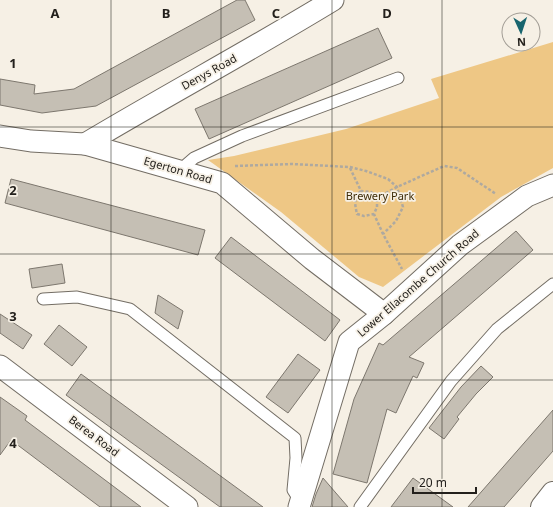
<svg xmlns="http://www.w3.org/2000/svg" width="553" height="507" viewBox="0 0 553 507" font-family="'Noto Sans',sans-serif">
  <rect width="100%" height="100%" fill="#f6f0e5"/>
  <!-- green -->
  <path fill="#eec785" d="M553 42V168L501 197 383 287 359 277 281 212 208 160 234 156 346 129 439 98 431 79Z"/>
  <!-- building -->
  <g fill="#c5bfb4" stroke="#7d776e">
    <path d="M237 0H245L255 20 96 106 42 113 0 105V79L35 85 34 94 74 89Z"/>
    <path d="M378 28 392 58 209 139 195 109Z"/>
    <path d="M11 179 205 230 198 255 5 203Z"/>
    <path d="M516 231 533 250 409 357 424 363 417 378 413 376 396 413 387 409 367 483 333 474 354 399 379 343 383 345Z"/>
    <path d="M231 237 340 320 325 341 215 258Z"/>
    <path d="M62 264 65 283 32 288 29 269Z"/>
    <path d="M158 295 183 311 178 329 155 313Z"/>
    <path d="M0 314 32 335 23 349 0 333Z"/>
    <path d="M59 325 87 347 72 366 44 344Z"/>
    <path d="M298 354 320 370 288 413 266 397Z"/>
    <path d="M481 366 493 377 476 394 457 417 459 419 444 439 429 428 461 387Z"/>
    <path d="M81 374 263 507H220L66 395Z"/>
    <path d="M0 397 27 416 25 420 141 507H100L11 440 0 455Z"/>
    <path d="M553 410V451L504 507H468Z"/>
    <path d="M323 478 348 507H312L316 494Z"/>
    <path d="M413 478 453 507H391Z"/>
  </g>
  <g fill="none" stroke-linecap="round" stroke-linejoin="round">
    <!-- lane casing -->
    <g stroke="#736d64" stroke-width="13">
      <g id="lane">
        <path d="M179 171 194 158 242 136 398 78"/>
        <path d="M43 299 77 297 130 309 295 438 296 458 293 490 300 501"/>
        <path d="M360 507 451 381 497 329 553 284"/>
      </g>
    </g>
    <!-- street casing -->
    <g stroke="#736d64" stroke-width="23">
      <g id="street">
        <path d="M0 136 31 141 85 144 222 183 312 259 384 314"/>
        <path d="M85 144C167 95 251 50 333 0"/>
        <path d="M0 366 187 507"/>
        <path d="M299 507 349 342 384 314 460 245 527 196 553 185"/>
      </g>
    </g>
    <!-- secondary casing -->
    <g stroke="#736d64" stroke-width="24">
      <path id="secondary" d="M542 507 553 493"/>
    </g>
    <!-- path -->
    <g stroke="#aea9a0" stroke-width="2.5" stroke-dasharray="3 2" stroke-linecap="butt">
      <path d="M235 166 292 164 350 167 366 171 388 179 397 187 403 207 396 221 383 234"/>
      <path d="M350 168 361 191 371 192 377 198V207L374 214 383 234 402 269"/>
      <path d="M361 191C353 197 355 205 357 214L364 216 374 214"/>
      <path d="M377 198 397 187 444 166 457 168 496 194"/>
    </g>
    <!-- lane -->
    <use href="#lane" stroke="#fff" stroke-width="11"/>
    <!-- street -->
    <use href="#street" stroke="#fff" stroke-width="21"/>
    <!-- secondary -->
    <use href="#secondary" stroke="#fff" stroke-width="22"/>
  </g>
  <!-- grid -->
  <path fill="none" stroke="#23201c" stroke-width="1" stroke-opacity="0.55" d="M111 0V507M221 0V507M332 0V507M442 0V507M0 127H553M0 254H553M0 380H553"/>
  <g text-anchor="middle" stroke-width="3.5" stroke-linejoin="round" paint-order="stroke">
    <!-- street labels -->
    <g font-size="11" fill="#23201c" stroke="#f6f0e5">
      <text transform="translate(209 72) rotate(-29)" y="4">Denys Road</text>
      <text transform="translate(178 170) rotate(16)" y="4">Egerton Road</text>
      <text transform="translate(418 283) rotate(-41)" y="4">Lower Ellacombe Church Road</text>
      <text transform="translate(94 436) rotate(37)" y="4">Berea Road</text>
    </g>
    <!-- park labels -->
    <g font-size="11" fill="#3f2d09" stroke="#f6f0e5">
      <text x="380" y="200">Brewery Park</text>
    </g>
  </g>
  <g font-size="13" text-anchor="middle" font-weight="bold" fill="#23201c" stroke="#f6f0e5" stroke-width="3.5" stroke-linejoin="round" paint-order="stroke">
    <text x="55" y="18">A</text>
    <text x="166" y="18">B</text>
    <text x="276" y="18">C</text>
    <text x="387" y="18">D</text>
    <text x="13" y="68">1</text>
    <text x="13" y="195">2</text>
    <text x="13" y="321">3</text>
    <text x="13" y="448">4</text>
  </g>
  <!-- north arrow -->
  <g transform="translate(521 32) rotate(177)"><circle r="19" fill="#f6f0e5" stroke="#a29d95"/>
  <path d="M0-3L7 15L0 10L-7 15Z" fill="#18656e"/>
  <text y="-6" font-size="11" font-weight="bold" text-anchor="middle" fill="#23201c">N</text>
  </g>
  <!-- scale -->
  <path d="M413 487v6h63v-6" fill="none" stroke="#23201c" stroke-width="2"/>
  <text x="419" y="487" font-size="12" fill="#23201c" stroke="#f6f0e5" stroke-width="3" paint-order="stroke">20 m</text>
</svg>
